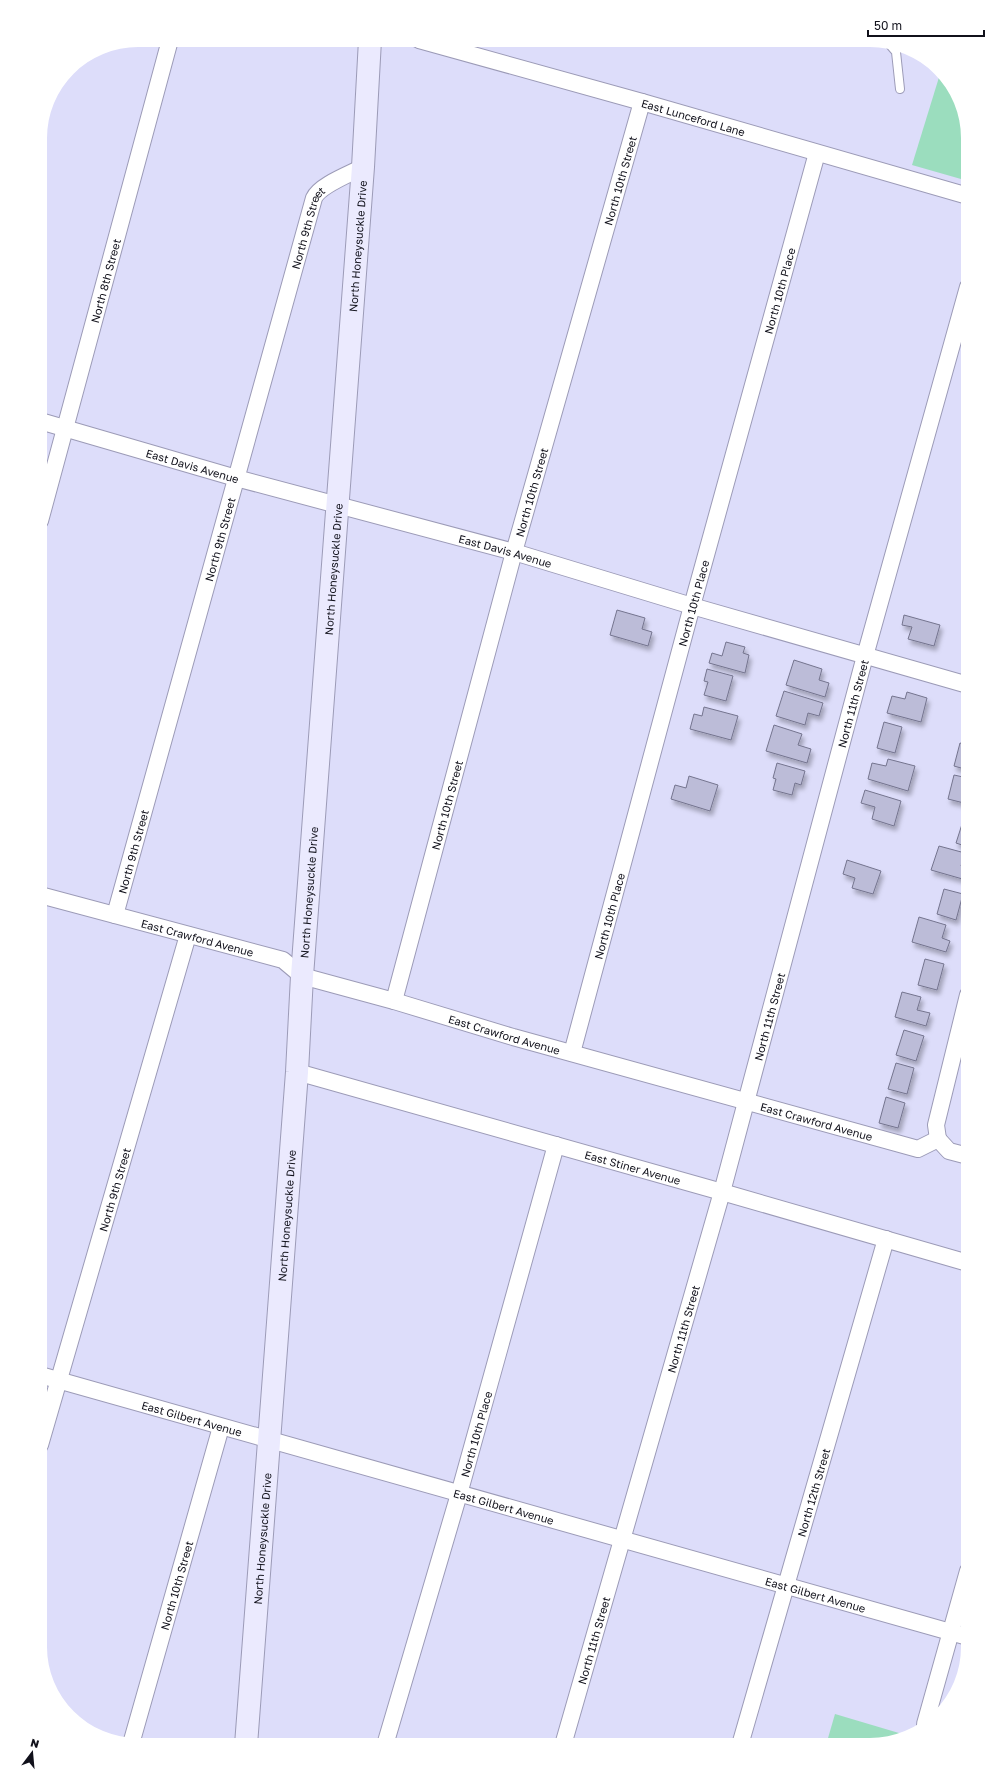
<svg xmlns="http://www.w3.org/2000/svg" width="1008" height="1785" font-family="'Golos Text',sans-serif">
	<defs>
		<filter id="shadow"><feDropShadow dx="2.5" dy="4.5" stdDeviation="2" flood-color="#0004"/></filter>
	</defs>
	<rect width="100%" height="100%" fill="#ddddfa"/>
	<g fill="#9bddbe">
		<path d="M940 74 958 95 968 138V181L912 165Z"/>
		<path d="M835 1714 909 1736 870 1745H826Z"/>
	</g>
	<g fill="#bcbcd8" stroke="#74748e" filter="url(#shadow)">
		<path d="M617 610 645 618 642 629 652 632 648 646 610 635Z"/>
		<path d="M904 615 940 625 934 646 908 639 912 627 902 625Z"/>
		<path d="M726 642 745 647 743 653 749 655 745 673 709 663 712 653 722 656Z"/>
		<path d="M794 660 822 669 819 680 829 683 825 697 786 685Z"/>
		<path d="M707 669 733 676 726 701 704 695 708 682 704 681Z"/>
		<path d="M784 691 823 703 819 716 808 713 805 725 776 716Z"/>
		<path d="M907 692 927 698 921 722 887 713 892 696 905 699Z"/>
		<path d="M704 707 738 716 731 740 690 729 694 714 702 716Z"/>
		<path d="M884 722 902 727 895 753 877 748Z"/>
		<path d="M774 725 802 734 798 745 811 749 807 763 766 751Z"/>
		<path d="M960 743 968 745V770L954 766Z"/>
		<path d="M888 759 915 766 908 791 868 779 872 763 886 766Z"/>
		<path d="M777 763 805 771 801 785 795 783 792 795 773 790 776 779 773 778Z"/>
		<path d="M954 775 968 778V804L948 799Z"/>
		<path d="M689 776 718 785 710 811 671 799 675 785 686 788Z"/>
		<path d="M865 790 901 801 894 826 872 819 875 807 861 803Z"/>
		<path d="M964 818 968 819V847L956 843Z"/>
		<path d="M939 846 965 853 961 866 968 868 966 880 931 870Z"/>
		<path d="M847 860 881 871 873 894 852 888 855 878 843 874Z"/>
		<path d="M944 889 963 894 956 920 937 914Z"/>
		<path d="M919 917 946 925 942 938 950 941 946 952 912 942Z"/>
		<path d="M925 959 944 964 937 990 918 985Z"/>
		<path d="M902 992 921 997 917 1010 930 1013 926 1026 895 1017Z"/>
		<path d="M904 1030 924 1036 916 1061 896 1055Z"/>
		<path d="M896 1063 914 1068 907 1094 888 1089Z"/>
		<path d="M886 1097 905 1103 898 1128 879 1123Z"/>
	</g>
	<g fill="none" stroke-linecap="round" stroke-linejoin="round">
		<g stroke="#9c9bb7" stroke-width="10">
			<path id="lane" d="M890 45 896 52 900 89"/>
		</g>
		<g stroke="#9c9bb7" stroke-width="18">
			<g id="street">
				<path id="s1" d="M419 40 642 102 968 196"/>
				<path id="s2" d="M40 421 236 478 514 552 692 606 968 685"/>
				<path id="s3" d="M40 521 170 40"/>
				<path id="s4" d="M40 895 283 960 302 976 394 1001 513 1037 918 1149 938 1139 949 1151 968 1156"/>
				<path id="s5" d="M115 915 314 198C320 185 350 174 363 167"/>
				<path id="s6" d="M394 1001 514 552 642 102"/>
				<path id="s7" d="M572 1053 692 606 817 153"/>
				<path id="s8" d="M297 1072 722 1192 968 1263"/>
				<path d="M938 1139 936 1125 968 995"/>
				<path id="s9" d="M40 1375 968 1637"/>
				<path id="s10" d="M40 1445 188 935"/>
				<path d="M925 1724 968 1571"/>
				<path id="s11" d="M131 1744 221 1427"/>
				<path id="s12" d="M385 1745 459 1494 556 1145"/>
				<path id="s13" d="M563 1745 722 1192 865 656 968 287"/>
				<path id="s14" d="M740 1745 886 1239"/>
			</g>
		</g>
		<g stroke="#9c9bb7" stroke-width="24">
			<g id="secondary">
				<path id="s15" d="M246 1745 297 1072 302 976 363 167 370 40"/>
			</g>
		</g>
		<use href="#lane" stroke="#fff" stroke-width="8"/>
		<use href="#street" stroke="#fff" stroke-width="16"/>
		<use href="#secondary" stroke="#ebeafe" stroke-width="22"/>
	</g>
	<g text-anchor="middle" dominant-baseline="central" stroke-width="4" stroke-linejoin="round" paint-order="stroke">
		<g font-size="11" fill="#11111b" stroke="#fff">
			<text stroke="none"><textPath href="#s1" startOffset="285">East Lunceford Lane</textPath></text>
			<text stroke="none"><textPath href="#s6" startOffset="851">North 10th Street</textPath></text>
			<text stroke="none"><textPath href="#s5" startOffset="714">North 9th Street</textPath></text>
			<text stroke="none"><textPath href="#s15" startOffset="1503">North Honeysuckle Drive</textPath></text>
			<text stroke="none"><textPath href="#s3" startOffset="249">North 8th Street</textPath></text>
			<text stroke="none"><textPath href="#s7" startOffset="790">North 10th Place</textPath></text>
			<text stroke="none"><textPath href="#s2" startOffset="159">East Davis Avenue</textPath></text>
			<text stroke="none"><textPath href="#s6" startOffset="527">North 10th Street</textPath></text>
			<text stroke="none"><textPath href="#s5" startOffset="390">North 9th Street</textPath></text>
			<text stroke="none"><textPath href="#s2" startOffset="483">East Davis Avenue</textPath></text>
			<text stroke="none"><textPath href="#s15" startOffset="1179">North Honeysuckle Drive</textPath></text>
			<text stroke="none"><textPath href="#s7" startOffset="466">North 10th Place</textPath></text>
			<text stroke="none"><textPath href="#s13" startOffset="1081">North 11th Street</textPath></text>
			<text stroke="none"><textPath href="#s6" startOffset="203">North 10th Street</textPath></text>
			<text stroke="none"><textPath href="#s5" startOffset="66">North 9th Street</textPath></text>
			<text stroke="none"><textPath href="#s15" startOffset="855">North Honeysuckle Drive</textPath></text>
			<text stroke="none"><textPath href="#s7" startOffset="142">North 10th Place</textPath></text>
			<text stroke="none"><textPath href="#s4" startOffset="163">East Crawford Avenue</textPath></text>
			<text stroke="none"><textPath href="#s13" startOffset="757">North 11th Street</textPath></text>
			<text stroke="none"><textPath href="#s4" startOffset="487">East Crawford Avenue</textPath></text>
			<text stroke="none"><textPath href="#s4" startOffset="811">East Crawford Avenue</textPath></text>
			<text stroke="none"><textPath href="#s8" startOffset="349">East Stiner Avenue</textPath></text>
			<text stroke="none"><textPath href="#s10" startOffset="266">North 9th Street</textPath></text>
			<text stroke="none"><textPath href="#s15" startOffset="531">North Honeysuckle Drive</textPath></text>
			<text stroke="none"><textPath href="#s13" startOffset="433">North 11th Street</textPath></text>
			<text stroke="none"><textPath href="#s9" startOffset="158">East Gilbert Avenue</textPath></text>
			<text stroke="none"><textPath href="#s12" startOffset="324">North 10th Place</textPath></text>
			<text stroke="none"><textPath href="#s14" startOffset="263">North 12th Street</textPath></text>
			<text stroke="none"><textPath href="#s9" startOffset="482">East Gilbert Avenue</textPath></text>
			<text stroke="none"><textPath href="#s15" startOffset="207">North Honeysuckle Drive</textPath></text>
			<text stroke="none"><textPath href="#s11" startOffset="165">North 10th Street</textPath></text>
			<text stroke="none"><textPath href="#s9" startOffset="806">East Gilbert Avenue</textPath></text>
			<text stroke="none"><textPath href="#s13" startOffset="109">North 11th Street</textPath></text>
		</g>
	</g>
	<path d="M0 0H1008V1785H0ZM138 47H870A91 91 0 0 1 961 138V1647A91 91 0 0 1 870 1738H138A91 91 0 0 1 47 1647V138A91 91 0 0 1 138 47Z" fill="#fff" fill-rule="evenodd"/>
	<g transform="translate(32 1753) rotate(16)" stroke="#ffffff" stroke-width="3" paint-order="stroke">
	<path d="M0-3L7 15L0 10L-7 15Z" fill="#11111b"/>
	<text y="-6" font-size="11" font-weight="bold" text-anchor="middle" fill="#11111b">N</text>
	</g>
	<path d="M868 30v6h116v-6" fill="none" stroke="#11111b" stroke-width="2"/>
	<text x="874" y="30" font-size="12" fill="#11111b" stroke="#ffffff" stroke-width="3" paint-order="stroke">50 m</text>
</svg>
